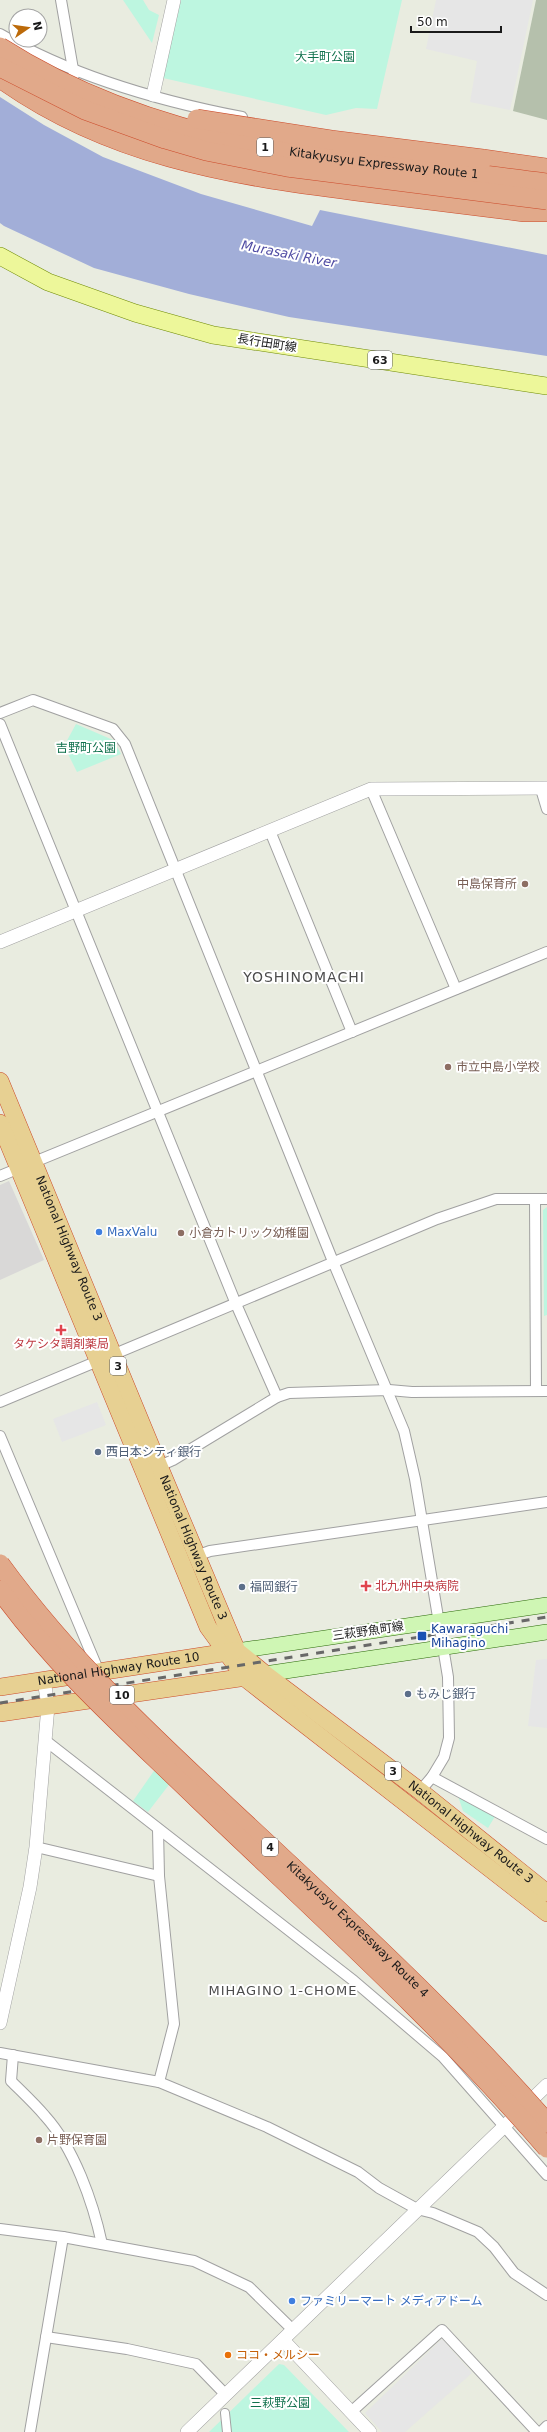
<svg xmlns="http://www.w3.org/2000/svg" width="547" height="2432" font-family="'DejaVu Sans','Noto Sans JP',sans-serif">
	<rect width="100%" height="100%" fill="#e9ece0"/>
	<path fill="#d9d8d7" d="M9 1181 44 1260 0 1280V1185Z"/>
	<path fill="#b5c0ac" d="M536 0H547V120L513 111Z"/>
	<g fill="#bdf6e0">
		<path d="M123 0H143L149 10 159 15 152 43Z"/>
		<path d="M181 0H402L377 109 356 108 326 115 163 78Z"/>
		<path d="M76 724 113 740 121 754 77 772 64 746Z"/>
		<path d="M547 1207V1315L544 1316 543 1210Z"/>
		<path d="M172 1745 188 1760 148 1812 133 1801Z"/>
		<path d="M456 1790 497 1813 488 1828 463 1811Z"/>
		<path d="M279 2364 284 2365 349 2432H209Z"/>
	</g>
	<g fill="#e6e6e6">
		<path d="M436 0H533L510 110 470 102 477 61 426 49Z"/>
		<path d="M97 1402 106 1425 62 1442 53 1419Z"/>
		<path d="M547 1659V1728L528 1726 536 1660Z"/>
		<path d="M442 2339 472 2373 405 2432H382L365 2413Z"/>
	</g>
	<path fill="#a2aed8" d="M0 97 44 125 103 157 201 194 312 226 320 210 547 255V356L289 317 189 294 94 268 4 226 0 223Z"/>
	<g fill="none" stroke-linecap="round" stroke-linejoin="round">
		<g stroke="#a1a1a1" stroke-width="10">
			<path id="pedestrian" d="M225 2413 227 2432"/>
		</g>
		<g stroke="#a1a1a1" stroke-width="12">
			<g id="minor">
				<path d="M61 0 74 75"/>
				<path d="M0 34C74 77 159 101 242 117"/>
				<path d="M0 713 33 700 113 729 125 744 334 1264 404 1431 415 1479 448 1677 449 1738 444 1757 432 1777"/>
				<path d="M0 724 236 1304 277 1397"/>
				<path d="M371 789 456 989"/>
				<path d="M541 789 547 809"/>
				<path d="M270 831 352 1032"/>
				<path d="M0 1176 547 952"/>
				<path d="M535 1199 536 1391"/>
				<path d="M0 1402 437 1219 496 1199H547"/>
				<path d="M0 1436 99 1672"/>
				<path d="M155 1468 173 1460 277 1397 289 1393 389 1390 412 1392 547 1391"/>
				<path d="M196 1556 210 1551 547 1502"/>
				<path d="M46 1741 354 1981 443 2057 547 2175"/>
				<path d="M420 1791 432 1777 547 1839"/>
				<path d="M158 1829 159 1876 174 2024 159 2082"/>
				<path d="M36 1847 159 1876"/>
				<path d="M0 2053 159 2082 267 2127 358 2172 379 2188 417 2209 433 2213 478 2232 494 2247 514 2273 547 2295"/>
				<path d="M13 2055 11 2081C22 2092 35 2104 45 2116 74 2148 93 2202 102 2244"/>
				<path d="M0 2229 63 2237 194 2261 249 2287 293 2330"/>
				<path d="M46 2337 127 2349 196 2364 226 2395"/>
				<path d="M351 2412 442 2330 537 2432"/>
				<path d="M30 2432 63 2237"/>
				<path d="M541 2432 547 2426"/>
			</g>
		</g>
		<g stroke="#a1a1a1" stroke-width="14">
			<g id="tertiary">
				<path d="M153 95 174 0"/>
				<path d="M0 942 371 789 547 788"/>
				<path d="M0 2023 30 1887 36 1847 48 1706 44 1680"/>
				<path d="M283 2340 370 2432"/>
				<path d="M187 2432 547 2085"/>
			</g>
		</g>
		<g stroke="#2b6a09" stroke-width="16">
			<g id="secondary">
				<path d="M237 1651 547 1605"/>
				<path d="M265 1674 547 1632"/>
			</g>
		</g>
		<g stroke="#6f8a06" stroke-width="18">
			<path id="primary" d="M0 256 48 282 135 313 213 335 547 386"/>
		</g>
		<g stroke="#cc4b2b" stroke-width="18">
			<g id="trunk">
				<path id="s1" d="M0 1081 159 1466 237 1651 265 1674 420 1791 547 1893"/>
				<path d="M0 1123 208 1627 245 1678 547 1913"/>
				<path id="s2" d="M0 1687 235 1651"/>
				<path d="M0 1713 253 1676"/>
			</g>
		</g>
		<g stroke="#cc4b2b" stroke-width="20">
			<g id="motorway">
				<path d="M0 78C107 155 228 175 356 191 412 198 468 205 524 212H547"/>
				<path d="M483 159 547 168"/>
			</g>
		</g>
		<use href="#pedestrian" stroke="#fff" stroke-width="8"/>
		<use href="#minor" stroke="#fff" stroke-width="10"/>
		<use href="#tertiary" stroke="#fff" stroke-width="13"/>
		<use href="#secondary" stroke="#cff6b4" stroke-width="15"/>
		<use href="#primary" stroke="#edf79a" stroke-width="17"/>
		<use href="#trunk" stroke="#e7d092" stroke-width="17"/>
		<use href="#motorway" stroke="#e1a98a" stroke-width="19"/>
		<path stroke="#686868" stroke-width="3" stroke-dasharray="8 8" stroke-linecap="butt" d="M0 1703 547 1617"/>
		<g stroke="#cc4b2b" stroke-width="20" stroke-linecap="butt">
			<g id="motorway-bridge">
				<path id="s3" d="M0 47C75 95 163 126 250 144 348 164 448 169 547 183"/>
				<path d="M0 67 85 110 165 139 206 151 287 167 547 200"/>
				<path d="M197 119 331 140 483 159"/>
				<path id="s4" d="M0 1564C82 1677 188 1769 289 1864 378 1947 467 2031 547 2123"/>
				<path d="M0 1590C56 1668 131 1734 200 1801 318 1914 440 2024 547 2148"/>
			</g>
		</g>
		<use href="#motorway-bridge" stroke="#e1a98a" stroke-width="19"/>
	</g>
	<g fill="#8d6e63" stroke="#fff" stroke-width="1.5">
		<circle cx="525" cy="884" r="4"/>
		<circle cx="448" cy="1067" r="4"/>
		<circle cx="181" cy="1233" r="4"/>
		<circle cx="39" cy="2140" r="4"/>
	</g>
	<g fill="#3f7fe0" stroke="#fff" stroke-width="1.5">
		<circle cx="99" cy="1232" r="4"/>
		<circle cx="292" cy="2301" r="4"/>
	</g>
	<g fill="#e0444e" stroke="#fff" stroke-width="1.5">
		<path d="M59 1324h4v4h4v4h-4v4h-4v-4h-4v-4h4z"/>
		<path d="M364 1580h4v4h4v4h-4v4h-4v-4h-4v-4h4z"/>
	</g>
	<g fill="#5c6f8a" stroke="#fff" stroke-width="1.5">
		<circle cx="98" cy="1452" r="4"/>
		<circle cx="242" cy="1587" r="4"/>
		<circle cx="408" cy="1694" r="4"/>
	</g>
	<rect fill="#1a4fb4" stroke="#fff" stroke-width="1.5" x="417" y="1631" width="10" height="10" rx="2"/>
	<circle fill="#e8710a" stroke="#fff" stroke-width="1.5" cx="228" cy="2355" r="4"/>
	<g text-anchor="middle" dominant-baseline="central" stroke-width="4" stroke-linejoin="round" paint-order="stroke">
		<g fill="#fff" stroke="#5f5f5f" stroke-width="1">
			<rect x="257" y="138" width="16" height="18" rx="3"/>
			<rect x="368" y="351" width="24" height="18" rx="3"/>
			<rect x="110" y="1357" width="16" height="18" rx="3"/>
			<rect x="110" y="1686" width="24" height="18" rx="3"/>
			<rect x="385" y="1762" width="16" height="18" rx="3"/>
			<rect x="262" y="1838" width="16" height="18" rx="3"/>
		</g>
		<g font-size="11" font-weight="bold" fill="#1a1a1a">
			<text x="265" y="147">1</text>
			<text x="380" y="360">63</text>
			<text x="118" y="1366">3</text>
			<text x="122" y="1695">10</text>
			<text x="393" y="1771">3</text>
			<text x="270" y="1847">4</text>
		</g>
		<g font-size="12" fill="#10714d" stroke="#fff">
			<text x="325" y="57">大手町公園</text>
			<text x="86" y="748">吉野町公園</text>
			<text x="280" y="2403">三萩野公園</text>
		</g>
		<g font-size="12" fill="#1a1a1a" stroke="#fff">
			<text stroke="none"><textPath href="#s3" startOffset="405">Kitakyusyu Expressway Route 1</textPath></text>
			<text transform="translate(267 343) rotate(9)">長行田町線</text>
			<text stroke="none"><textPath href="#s1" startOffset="181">National Highway Route 3</textPath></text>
			<text stroke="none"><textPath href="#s1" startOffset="505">National Highway Route 3</textPath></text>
			<text transform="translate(368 1631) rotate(-8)">三萩野魚町線</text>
			<text stroke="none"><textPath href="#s2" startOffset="120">National Highway Route 10</textPath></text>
			<text stroke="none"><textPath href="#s1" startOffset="913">National Highway Route 3</textPath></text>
			<text stroke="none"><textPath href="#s4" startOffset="512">Kitakyusyu Expressway Route 4</textPath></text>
		</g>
		<g font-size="12" fill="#785e54" stroke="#fff" text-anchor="start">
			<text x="517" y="884" text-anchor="end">中島保育所</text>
			<text x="456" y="1067">市立中島小学校</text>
			<text x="189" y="1233">小倉カトリック幼稚園</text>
			<text x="47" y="2140">片野保育園</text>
		</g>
		<g font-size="12" fill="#366cbe" stroke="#fff" text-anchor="start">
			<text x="107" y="1232">MaxValu</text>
			<text x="300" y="2301">ファミリーマート メディアドーム</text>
		</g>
		<g font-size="12" fill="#be3a42" stroke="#fff">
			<text x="61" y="1344">タケシタ調剤薬局</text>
			<text x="375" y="1586" text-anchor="start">北九州中央病院</text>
		</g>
		<g font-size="12" fill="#4e5e75" stroke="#fff" text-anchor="start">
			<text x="106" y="1452">西日本シティ銀行</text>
			<text x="250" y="1587">福岡銀行</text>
			<text x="416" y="1694">もみじ銀行</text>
		</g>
		<g font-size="12" fill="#164399" stroke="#fff" text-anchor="start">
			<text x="431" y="1629">Kawaraguchi<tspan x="431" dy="14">Mihagino</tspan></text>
		</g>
		<g font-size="12" fill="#c56008" stroke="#fff" text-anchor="start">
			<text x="236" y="2355">ココ・メルシー</text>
		</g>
		<g font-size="13" font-style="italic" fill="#504ca4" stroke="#fff">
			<text transform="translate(289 254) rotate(11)">Murasaki River</text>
		</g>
		<g font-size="13" letter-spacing="1" fill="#4d4d4d" stroke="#fff">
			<text x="283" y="1990">MIHAGINO 1-CHOME</text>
		</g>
		<g font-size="14" letter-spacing="1" fill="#4d4d4d" stroke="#fff">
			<text x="304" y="977">YOSHINOMACHI</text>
		</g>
	</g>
	<g transform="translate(28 28) rotate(77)"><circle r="19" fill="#ffffff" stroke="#a3a3a3"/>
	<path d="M0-3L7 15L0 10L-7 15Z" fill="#bc6a09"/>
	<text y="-6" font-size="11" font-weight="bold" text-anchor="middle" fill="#1a1a1a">N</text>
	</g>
	<path d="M411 26v6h90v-6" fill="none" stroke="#1a1a1a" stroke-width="2"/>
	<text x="417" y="26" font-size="12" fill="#1a1a1a" stroke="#ffffff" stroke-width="3" paint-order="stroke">50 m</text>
</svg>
